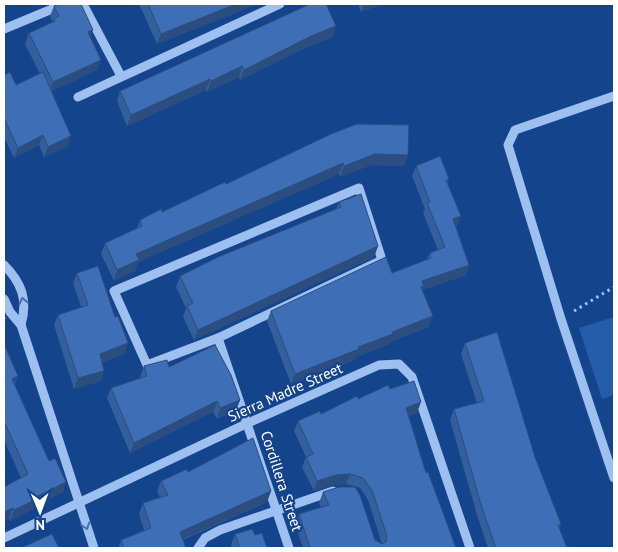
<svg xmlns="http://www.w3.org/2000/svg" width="618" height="552" font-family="'PT Sans',sans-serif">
	<rect width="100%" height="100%" fill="#14448c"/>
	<path fill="#265dab" d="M614 317V395L602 399 579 328Z"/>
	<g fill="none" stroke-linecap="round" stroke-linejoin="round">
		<path stroke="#9ec0f0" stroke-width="3" stroke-dasharray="2.5 4" stroke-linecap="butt" d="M574 311 614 287"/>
		<g stroke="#9ec0f0" stroke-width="9">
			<path d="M83 4 121 76"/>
			<path d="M4 29 64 4"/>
			<path d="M614 96 515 130 508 145 561 319 614 478"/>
			<path d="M78 97 280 4"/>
			<path d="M359 188 382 260 218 338 147 365 114 291Z"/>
			<path d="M4 265C22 283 28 300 21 325"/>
			<path d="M4 299 10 312 21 325 94 548"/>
			<path d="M218 338 289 548"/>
			<path d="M4 538 248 423 379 365 399 364 412 377 470 548"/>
			<path d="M198 548 205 538 220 530 333 491"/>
		</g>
	</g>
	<g fill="#345f9d">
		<path d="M139 4H258L157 44Z"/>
		<path d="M358 4H382L361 12Z"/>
		<path d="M54 6 90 37 97 70 51 91 71 136 67 147 44 157 39 145 14 158 4 137V75L16 85 40 74 25 44 29 33 53 22 50 16Z"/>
		<path d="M333 37 307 47 240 80 239 77 207 92 206 90 127 126 117 101 120 91Z"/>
		<path d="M331 134 404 166 371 165 340 177 339 174 138 262 135 271 114 281 101 254 105 243 137 228 140 220 162 212 226 184Z"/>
		<path d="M416 166 449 179 447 183 461 216 456 226 469 265 466 275 422 290 429 327 390 342 389 344 356 357 355 360 291 384 267 321 271 311 392 273 427 259 430 253 438 250 423 213 425 209 412 176Z"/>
		<path d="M339 202 378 246 374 257 194 340 183 317 186 308 176 287 180 276 336 209Z"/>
		<path d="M77 273 115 317 128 343 124 354 102 362 104 371 101 381 74 389 54 325 58 315 81 307 73 283Z"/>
		<path d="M465 343 535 457 561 524 559 528 567 548H488L477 515 450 420 454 409 477 403 461 354Z"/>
		<path d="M4 344 18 376 15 385 63 492 36 505 35 508 10 521 9 518 4 521V487L21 478 4 440Z"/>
		<path d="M144 366 240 400 236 410 217 419 213 412 130 453 107 398 111 388 141 378 140 377Z"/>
		<path d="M390 389 417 413 409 416 426 473 456 548H303L295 524 299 514 321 507 319 503 323 492 375 540 382 544 368 500 360 488 346 484 332 485 314 491 302 467 306 457 294 431 298 421 321 414 358 399Z"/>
		<path d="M188 472 271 491 267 502 183 540 186 548H118L121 540 144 530 139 514 143 503 160 497 157 491 161 481Z"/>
		<path d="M235 534 255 535 267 548H232L231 545Z"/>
	</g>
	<g fill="#2b4d7f">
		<path d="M236 4H258L157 44 161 34Z"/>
		<path d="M364 4H382L361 12Z"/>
		<path d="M336 26 333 37 307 47 240 80 244 70 311 36Z"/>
		<path d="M93 30 89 41 88 32Z"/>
		<path d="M101 60 97 70 49 93 53 82Z"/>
		<path d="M242 66 239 77 207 92 211 81Z"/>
		<path d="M210 79 206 90 127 126 131 115Z"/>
		<path d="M43 135 39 145 14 158 18 148Z"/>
		<path d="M71 136 67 147 44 157 48 147Z"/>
		<path d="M375 154 408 155 404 166 371 165 340 177 344 166Z"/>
		<path d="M343 163 339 174 138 262 135 271 114 281 117 270 136 254Z"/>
		<path d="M461 216 457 226 450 229 453 219Z"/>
		<path d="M378 246 374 257 194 340 198 330Z"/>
		<path d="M469 265 466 275 422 290 420 296 422 281Z"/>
		<path d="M433 316 429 327 390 342 389 344 356 357 355 360 291 384 295 374 358 347 392 332Z"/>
		<path d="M128 343 124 354 96 365 100 354Z"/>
		<path d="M104 371 101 381 74 389 78 378Z"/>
		<path d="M18 376 14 386 12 379Z"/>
		<path d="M240 400 236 410 217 419 220 408Z"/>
		<path d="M217 401 213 412 130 453 134 443Z"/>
		<path d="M421 402 417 413 403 418 406 408Z"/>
		<path d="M350 474 346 484 332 485 314 491 317 481 336 475Z"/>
		<path d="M66 482 63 492 36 505 35 508 10 521 14 510 38 496Z"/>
		<path d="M271 491 267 502 176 542 180 532Z"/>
		<path d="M13 508 9 518 4 521V512Z"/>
	</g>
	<g fill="#3d6eb6" stroke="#2b4d7f">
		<path d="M60 4H81L93 30 88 32 101 60 53 82 29 33 55 21 54 19 59 16 54 6Z"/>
		<path d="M148 4H236L161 34Z"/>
		<path d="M310 4H326L336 26 311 36 244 70 242 66 211 81 210 79 131 115 120 91Z"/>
		<path d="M10 72 16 85 43 72 71 136 48 147 43 135 18 148 4 118V75Z"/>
		<path d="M357 124 409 125 408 155 375 154 344 166 343 163 136 254 139 260 117 270 105 243 142 226 140 220 161 209 162 212 225 182 226 184 331 134Z"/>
		<path d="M440 156 449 179 446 180 461 216 453 219 469 265 422 281 424 286 421 287 433 316 392 332 393 334 358 347 359 349 295 374 271 311 386 257 392 273 431 258 430 253 445 247 427 203 430 202 416 166Z"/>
		<path d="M361 194 378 246 198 330 187 306 193 303 180 276 218 257 341 207 339 202Z"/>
		<path d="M98 266 115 317 118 316 128 343 100 354 104 371 78 378 58 315 88 305 77 273Z"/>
		<path d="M4 316 7 318 4 321Z"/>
		<path d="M497 332 535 457 561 524 558 525 567 548H496L481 505 454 409 484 401 465 343Z"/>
		<path d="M4 344 18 376 12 379 49 461 55 458 66 482 38 496 39 498 14 510 13 508 4 512V487L28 474 4 421V408H5L4 404Z"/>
		<path d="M215 345 231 375 240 400 220 408 217 401 134 443 111 388 147 376 144 366 167 360 169 367Z"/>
		<path d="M414 381 421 402 406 408 426 473 428 472 456 548H310L299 514 329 505 323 492 339 487H355L360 495 375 540 382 544 386 542 387 536 372 490 363 478 350 474 336 475 317 481 306 457 313 454 298 421 320 411 321 414 357 396 358 399 388 385 390 389Z"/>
		<path d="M253 438 271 491 180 532 186 548H124L121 540 151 528 143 503 168 495 161 481 187 469 188 472Z"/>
		<path d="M252 529 255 535 262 533 267 548H240L235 534Z"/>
		<path d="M52 534 59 548H21Z"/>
	</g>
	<defs><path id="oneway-chevron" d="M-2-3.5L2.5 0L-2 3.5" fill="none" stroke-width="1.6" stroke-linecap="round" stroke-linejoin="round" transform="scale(1.25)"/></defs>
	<g stroke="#446faf">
		<use href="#oneway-chevron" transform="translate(23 301) rotate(-103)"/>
		<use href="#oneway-chevron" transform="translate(86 526) rotate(72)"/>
	</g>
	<g text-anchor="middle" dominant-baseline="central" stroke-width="4.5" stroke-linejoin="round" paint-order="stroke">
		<g font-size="15" fill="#fff" stroke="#14448c">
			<text transform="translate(285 392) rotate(-24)">Sierra Madre Street</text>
			<text transform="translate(282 481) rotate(72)">Cordillera Street</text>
		</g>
	</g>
	<rect width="618" height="552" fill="none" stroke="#ffffff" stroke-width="10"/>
	<g transform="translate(40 512) rotate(179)" stroke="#14448c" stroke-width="4" paint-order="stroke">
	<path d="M0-4L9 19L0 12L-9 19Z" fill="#ffffff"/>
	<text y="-8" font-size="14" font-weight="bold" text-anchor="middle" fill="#ffffff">N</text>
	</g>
</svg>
